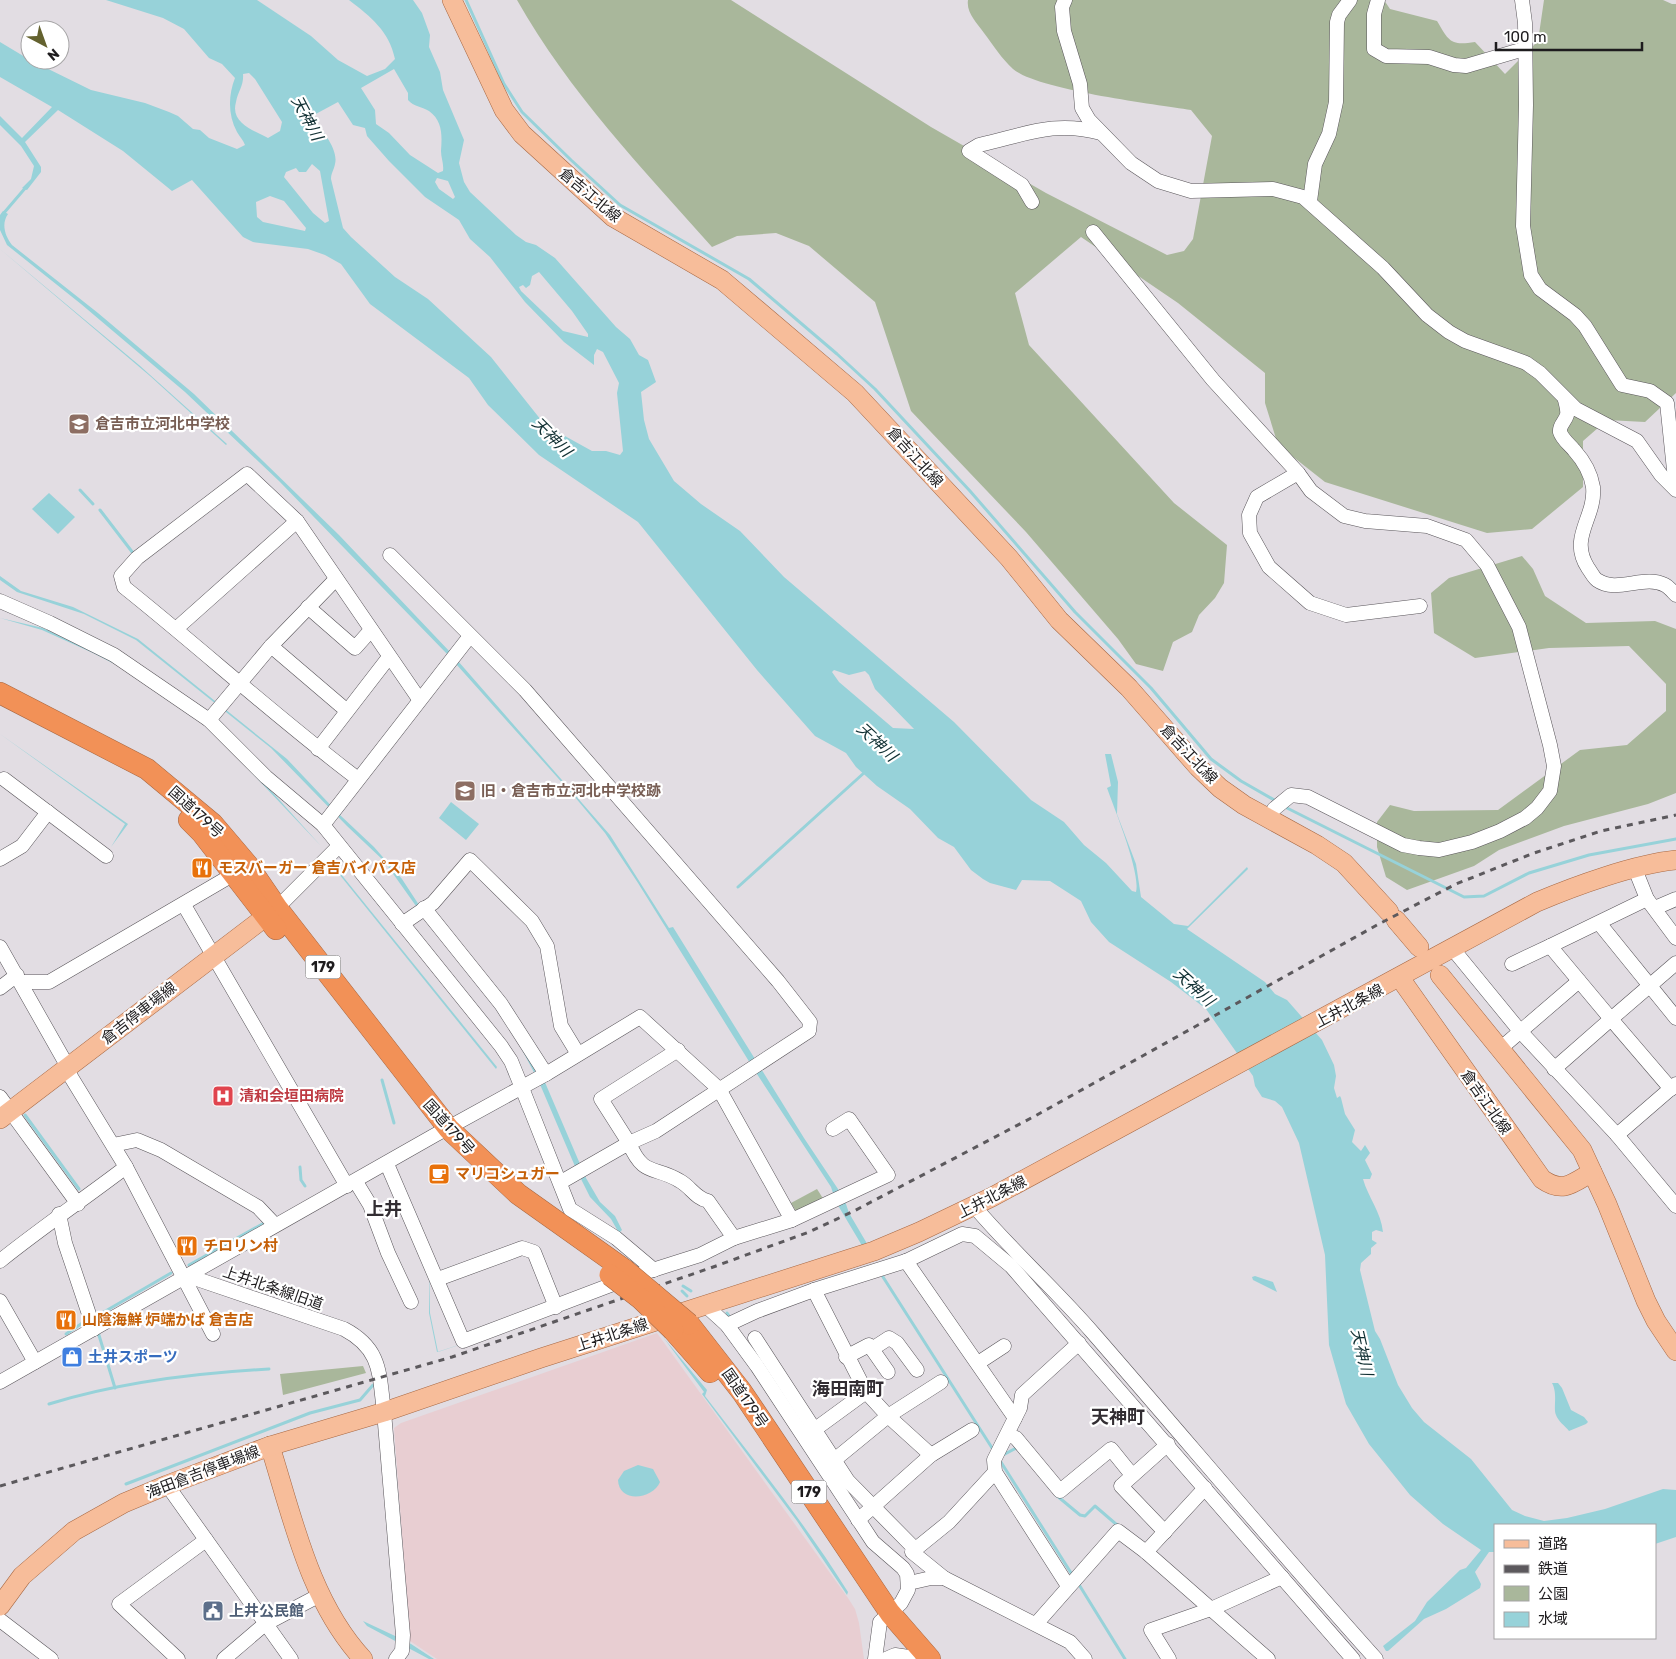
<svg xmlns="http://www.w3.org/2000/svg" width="1676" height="1659" font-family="Rubik,'Noto Sans JP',sans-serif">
	<rect width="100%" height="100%" fill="#e2dde3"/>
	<path fill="#e8ced2" d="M657 1333 848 1598 855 1609 859 1623 864 1659H437L410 1641 394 1428 401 1423Z"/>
	<g fill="#a9b79b">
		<path d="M517 0H731L931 127 1046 193 1167 255 1184 251 1193 239 1212 136 1191 110C1154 104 1038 90 1013 69 1002 59 993 45 984 33 977 23 966 13 968 0H1384L1390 9 1437 21C1449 41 1450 46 1475 42L1505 74 1538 41 1544 0H1663L1672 4H1676V393L1645 422 1607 420 1583 441V487L1532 529 1487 533 1325 482 1278 445 1265 403V373L1178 303 1081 237 1015 293 1029 345 1174 503 1227 545 1224 583 1215 598 1199 615 1192 632 1173 642 1163 671 1136 664 1118 639 1026 532 911 411 875 302 809 246 776 233 737 236 712 247C642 168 569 92 517 0Z"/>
		<path d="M1522 556 1533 569 1545 596 1586 623 1655 621 1676 629V793L1648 804 1564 826 1499 850 1474 866 1407 890 1386 877 1377 847V822L1390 805 1414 811 1498 810 1580 750 1627 745 1666 711V684L1629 646 1549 648 1475 658 1434 633 1431 593 1449 578Z"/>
		<path d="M817 1189 824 1200 796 1211 791 1203Z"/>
		<path d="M363 1366 366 1373 283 1395 280 1374Z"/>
	</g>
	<g fill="#97d2d9" fill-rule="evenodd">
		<path d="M106 0H257L311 36 338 60 367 76 385 69 395 59C389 31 371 17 349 0H413L422 13 430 35 429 47 440 72 443 90 464 140 459 163 464 182 470 192 516 235 526 242 536 245 555 258 616 327 630 339 639 355 648 360 656 382 641 392 644 420 649 439 674 481 701 504 740 531 784 577 954 722 1031 800 1064 822 1084 845 1106 863 1132 891 1136 892C1141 873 1114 808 1107 788L1111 786 1105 754H1111L1118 782 1117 814 1136 864 1141 897 1174 924 1188 926 1247 867 1248 869 1187 929 1265 982 1275 994 1287 1000 1322 1040 1334 1065 1336 1076 1334 1088 1337 1098 1340 1096 1341 1098 1345 1114 1355 1130 1352 1142 1361 1151 1365 1145 1370 1153 1365 1160 1372 1174 1370 1179H1363C1368 1197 1381 1212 1383 1232L1376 1230 1372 1232V1240L1377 1243 1371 1248V1254L1361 1263 1360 1270 1375 1331 1380 1339 1398 1385 1412 1408 1424 1422 1471 1459 1512 1510 1525 1516 1544 1521 1567 1518 1605 1509 1663 1489 1676 1490V1537L1655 1544V1525H1495V1552H1489L1475 1572 1481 1584 1480 1588 1446 1609 1424 1619 1388 1651H1386L1383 1646 1415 1621 1427 1602 1460 1570 1466 1568 1481 1550 1443 1524 1410 1495 1369 1444 1346 1404 1329 1345 1325 1255 1299 1143 1282 1107 1275 1101 1262 1097 1255 1086 1253 1076 1206 1009 1171 982 1109 942 1091 922 1081 901 1050 881 1022 880 1016 890 990 883 983 879 971 870 954 847 938 838 910 809 877 786 856 767 846 753 815 736 757 670 638 522 539 455 488 405 469 378 370 304 341 264 325 255 308 249 253 242 243 237 192 180 172 191 123 151 58 110 25 142 41 167V172L27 190 22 188 31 179 34 166 21 146 0 125V116L22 138 52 107 0 77V42L30 60 91 90 145 103 169 112 178 116 193 129 200 130 209 138 237 149 245 145C243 140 240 137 237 132 228 115 228 96 235 78L222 64 209 58 184 29 163 18ZM394 69 408 93V100C414 107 421 106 429 111 443 121 442 136 441 151 441 158 444 164 443 171L438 173 410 155 389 133 376 124 375 110 361 88ZM249 73 255 79 282 122 280 131 268 138C253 130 230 123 236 102 238 91 244 86 243 74ZM338 102 353 125 365 128 367 136 389 161 425 197 459 220 470 239 490 257 525 302 564 342 594 365V355L597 349 603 352 619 383 617 393 623 451 620 455 606 451H592L545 425 491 357 428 299 395 277 351 237 343 228 331 179C331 173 334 170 335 164 339 148 320 129 312 116ZM312 164 320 171 329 221 325 223 313 213 284 177 286 172 296 168 299 172H306ZM437 178 448 181 455 197 453 199 439 189 435 182ZM270 196 284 201 306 228 305 231 263 222 257 217 256 202ZM539 272 572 311 588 334V337L563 331 521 291 519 287 523 285 526 288 530 285 532 276ZM834 670 849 675 865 671 869 675 875 689 914 729 893 728 839 682 832 672Z"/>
		<path d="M3 211 8 214C1 224 5 236 12 245L98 313 194 394 339 535 451 653 610 835 669 928 673 927 804 1138 844 1198 849 1213 869 1247 864 1249 836 1202 831 1187 755 1071 638 883 605 833 574 796 448 655 279 481 185 392 81 304 7 245 0 230V215Z"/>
		<path d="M0 249 139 365 227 444 226 445 150 376Z"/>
		<path d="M49 493 75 517 58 534 32 509Z"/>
		<path d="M0 576 21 591 73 607 138 639 287 759 339 814 385 754 340 815 374 847 402 879 419 905 509 1020 544 1080 586 1178 600 1202 615 1216 622 1230 619 1233 611 1219 590 1197 577 1171 539 1082 509 1025 496 1006 416 906 384 861 347 826 271 748 136 640 84 614 17 592 0 580Z"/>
		<path d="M0 618 43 628 130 669 214 731 255 773 321 846 212 731 163 694 130 672 93 653 42 630Z"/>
		<path d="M0 734 128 824 111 847 125 824Z"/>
		<path d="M451 802 479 824 466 840 439 818Z"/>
		<path d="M332 863 497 1067 496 1069 331 864Z"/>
		<path d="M429 1265 430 1313 438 1352 486 1336 385 1369 437 1352 429 1313Z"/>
		<path d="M1255 1276 1273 1282 1277 1292 1253 1280 1252 1277Z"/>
		<path d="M663 1337 707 1390 705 1396C754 1460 805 1523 848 1592L847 1595 797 1521 702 1394 704 1392Z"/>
		<path d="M1552 1383H1558L1562 1388 1571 1410 1584 1417 1588 1422 1586 1424 1569 1431C1565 1426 1558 1421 1556 1415 1553 1408 1558 1394 1552 1383Z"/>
		<path d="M638 1465 653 1469 660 1482C653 1499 619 1504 618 1480L624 1471Z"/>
		<path d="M363 1621 408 1642 434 1659H429L367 1626Z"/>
	</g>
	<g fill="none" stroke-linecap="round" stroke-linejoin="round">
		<g stroke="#97d2d9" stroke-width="3">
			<path d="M466 0 504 84 522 112 571 160 620 205 749 279 837 354 875 389 970 491 1075 612 1151 688 1211 759 1241 781 1276 801"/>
			<path d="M3 214 27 186"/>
			<path d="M80 490 93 504"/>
			<path d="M100 510 133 553"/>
			<path d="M1283 806 1464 897 1484 896 1529 873 1589 855 1676 839"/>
			<path d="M738 887 865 772"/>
			<path d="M382 1080 394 1123"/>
			<path d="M25 1115 79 1189"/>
			<path d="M300 1167 301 1180 305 1186"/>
			<path d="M189 1265 266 1222"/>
			<path d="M883 1277 994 1451"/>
			<path d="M683 1286 691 1291"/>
			<path d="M682 1291 687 1296"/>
			<path d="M727 1313 729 1316"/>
			<path d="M97 1316 171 1273"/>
			<path d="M98 1332 115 1388"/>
			<path d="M66 1334 87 1320"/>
			<path d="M49 1404C120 1382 194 1373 269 1369"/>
			<path d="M1003 1455 1018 1447"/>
			<path d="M999 1459 1073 1576"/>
			<path d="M126 1484 310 1413 360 1400 373 1385"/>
			<path d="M1056 1495 1080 1515 1085 1516 1095 1506 1117 1525"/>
			<path d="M1078 1583 1125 1659"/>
		</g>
		<g stroke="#59555a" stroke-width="15">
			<g id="minor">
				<path d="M1065 0 1062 7 1064 31 1080 84 1082 108 1089 120 1131 163 1158 181 1191 191 1273 189 1303 197 1383 268 1427 315 1449 332 1465 341 1526 363 1540 373 1576 409 1637 441 1661 475 1676 490"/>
				<path d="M1378 0 1374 14V49L1386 56 1429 57 1454 65 1466 66 1524 49"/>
				<path d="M1522 0 1525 23 1526 105 1523 226 1531 275 1540 289 1575 315 1585 326 1622 385 1650 391 1667 403 1676 489"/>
				<path d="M1310 201 1315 164 1329 134 1336 102 1337 22 1339 15 1350 0"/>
				<path d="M1032 202 1022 185 969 151 979 145C1025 135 1053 120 1101 133"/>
				<path d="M1093 232 1213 380 1298 473 1311 491 1344 516 1365 521 1427 526 1466 540 1487 565 1519 627 1550 745 1554 766 1550 791 1537 808 1525 818 1500 831 1472 842 1439 850 1419 848 1403 845 1308 797 1291 795 1274 809 1268 819"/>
				<path d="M1565 400C1566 404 1568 410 1567 415 1565 422 1559 425 1560 432 1562 439 1570 445 1574 450 1583 460 1591 474 1593 487 1596 518 1568 537 1588 568 1591 572 1594 578 1597 580 1617 594 1644 574 1665 585 1669 587 1673 592 1676 595"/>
				<path d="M1298 473 1257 497 1249 515 1250 533 1269 567 1310 603 1346 615 1420 606"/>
				<path d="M390 555 525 690 778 981 810 1022 809 1031 656 1131 629 1143 601 1099 678 1050"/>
				<path d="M0 601 50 623 114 655 209 720 266 777 323 825 501 1046 511 1061 522 1088 570 1209 616 1238 654 1270"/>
				<path d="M308 607 355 648 371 630"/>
				<path d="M177 628 297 521"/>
				<path d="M271 646 346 710"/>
				<path d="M209 720 271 646 336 579"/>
				<path d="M318 749 389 657"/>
				<path d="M4 779 106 856"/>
				<path d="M358 779C277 718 203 650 124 587L121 576 137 558 247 474 297 521 419 699"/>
				<path d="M323 825 470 636"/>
				<path d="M0 859 22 846 48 812"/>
				<path d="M1635 869 1647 899 1676 938"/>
				<path d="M1647 899 1550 946 1611 1019 1676 963"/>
				<path d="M184 905 347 1186"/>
				<path d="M277 908 339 846"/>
				<path d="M424 908 501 1004 546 1074"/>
				<path d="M1655 908 1676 899"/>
				<path d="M1599 923 1676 1018"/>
				<path d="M402 924 433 903 470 860 532 921 547 946 561 1026 578 1054"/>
				<path d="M0 947 64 1060 71 1077 126 1167 213 1334"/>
				<path d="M1452 948 1520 1031 1617 1135 1676 1206"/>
				<path d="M1512 964 1550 946"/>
				<path d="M21 982H49L234 874"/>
				<path d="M0 988 17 975"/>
				<path d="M1501 1048 1579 981"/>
				<path d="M1554 1069 1611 1019 1671 1089"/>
				<path d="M0 1097 78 1204"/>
				<path d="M1617 1135 1676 1084"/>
				<path d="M113 1145 137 1140 161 1150 258 1207 275 1225"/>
				<path d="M356 1182 370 1205 388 1253 411 1302"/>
				<path d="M561 1182 629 1143C644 1178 654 1165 680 1181 691 1187 695 1198 708 1201L734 1238"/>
				<path d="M974 1206C1012 1251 1055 1289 1093 1333 1188 1442 1280 1552 1376 1659"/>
				<path d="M59 1214 65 1243 94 1329"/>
				<path d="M792 1220 888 1175 849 1119 833 1129"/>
				<path d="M0 1261C41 1228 84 1199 126 1167"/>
				<path d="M906 1261 1015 1418"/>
				<path d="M184 1277 197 1279 344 1329C382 1349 379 1374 384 1412L403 1635 402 1651 396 1659"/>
				<path d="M438 1279 522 1248 534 1252 556 1307"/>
				<path d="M814 1290 866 1392 888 1416 931 1455"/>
				<path d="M0 1301 35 1362"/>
				<path d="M705 1305 727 1325 757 1366 873 1542 903 1568 907 1574 908 1590 901 1603 880 1622 875 1659"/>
				<path d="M727 1325 757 1311 814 1290 906 1261 962 1234 975 1236 1011 1266 1353 1659"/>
				<path d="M755 1338 848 1481 915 1549"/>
				<path d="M872 1349 888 1372"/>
				<path d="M846 1357 869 1345 872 1349 889 1338 897 1343 917 1370"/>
				<path d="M978 1363 1004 1346"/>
				<path d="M0 1382 435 1135 546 1074 640 1017 719 1089 792 1220 734 1238 700 1255 637 1275 463 1341 387 1164"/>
				<path d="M814 1430 866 1392"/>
				<path d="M1008 1435 1016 1438 1060 1491 1111 1449 1132 1475"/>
				<path d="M827 1466 888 1416 941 1382"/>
				<path d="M167 1485 291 1659"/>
				<path d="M858 1520 931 1455 972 1430"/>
				<path d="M1165 1532 1121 1486 1168 1444"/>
				<path d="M1146 1552 1205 1488"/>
				<path d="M944 1578 912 1552 949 1522 995 1472"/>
				<path d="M909 1583 931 1578H944L1070 1642 1085 1659"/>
				<path d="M1068 1586 995 1472 994 1460 1020 1408 1022 1395 1079 1343"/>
				<path d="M0 1620 51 1659"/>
				<path d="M1036 1624 1118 1531 1146 1552 1268 1659"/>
				<path d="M178 1659 119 1604 206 1540"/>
				<path d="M224 1659 265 1624 320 1595"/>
				<path d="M886 1659 895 1655 909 1657"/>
				<path d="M1169 1659 1151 1630 1211 1609 1282 1577"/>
			</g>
		</g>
		<g stroke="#a86843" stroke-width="20">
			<g id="major">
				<path d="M452 0 504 110 522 134 613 217 722 280 855 393 1009 558 1059 620 1129 688 1198 767 1220 788 1244 805 1317 845 1344 863 1389 912"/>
				<path d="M1396 920 1419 947"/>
				<path d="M1440 975 1582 1150 1607 1204 1646 1301 1656 1321 1676 1351"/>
				<path d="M1400 978 1542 1179C1563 1194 1573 1183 1592 1172"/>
				<path d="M0 1119 277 908"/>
				<path d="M270 1446C293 1519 310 1602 363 1659"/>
				<path d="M0 1606 22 1576 74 1531 124 1503 167 1485 270 1446 384 1412 541 1358 874 1251 919 1232 992 1197 1537 902C1575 886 1635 864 1676 860"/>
			</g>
		</g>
		<g stroke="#a86843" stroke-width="22">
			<g id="highway">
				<path d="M0 693 147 769 213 824 247 864 277 908 449 1129 518 1194 625 1270"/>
				<path d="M189 820 202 833 276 929"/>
				<path d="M689 1324 742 1392 890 1613 930 1659"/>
				<path d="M673 1330 710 1372"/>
			</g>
		</g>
		<use href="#minor" stroke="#fff" stroke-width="14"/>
		<use href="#major" stroke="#f7bd9a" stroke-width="19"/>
		<use href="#highway" stroke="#f29157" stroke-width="21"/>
		<path stroke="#5c595d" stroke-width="3" stroke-dasharray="6 6" stroke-linecap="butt" d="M0 1486 452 1357 716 1266 809 1232 854 1211 1035 1116 1377 925 1456 884 1534 853 1601 831 1676 815"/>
		<g stroke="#a86843" stroke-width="22" stroke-linecap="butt">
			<g id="highway-bridge">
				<path d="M625 1270 689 1324"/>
				<path d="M610 1275 641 1299 673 1330"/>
			</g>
		</g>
		<use href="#highway-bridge" stroke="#f29157" stroke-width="21"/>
	</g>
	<defs>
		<g id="school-square" transform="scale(1.125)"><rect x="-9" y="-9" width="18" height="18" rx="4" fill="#8d6e63" stroke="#fff"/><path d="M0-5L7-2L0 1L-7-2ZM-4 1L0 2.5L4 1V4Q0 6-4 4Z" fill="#fff"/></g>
		<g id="restaurant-square" transform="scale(1.125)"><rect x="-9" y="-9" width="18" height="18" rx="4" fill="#e8710a" stroke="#fff"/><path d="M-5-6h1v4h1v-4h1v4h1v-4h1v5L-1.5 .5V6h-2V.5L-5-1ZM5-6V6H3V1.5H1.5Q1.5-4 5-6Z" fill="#fff"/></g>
		<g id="hospital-square" transform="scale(1.125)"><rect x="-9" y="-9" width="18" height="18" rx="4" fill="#e0444e" stroke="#fff"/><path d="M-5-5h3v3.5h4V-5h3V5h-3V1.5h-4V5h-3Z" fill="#fff"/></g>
		<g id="cafe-square" transform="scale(1.125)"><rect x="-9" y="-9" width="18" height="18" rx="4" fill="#e8710a" stroke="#fff"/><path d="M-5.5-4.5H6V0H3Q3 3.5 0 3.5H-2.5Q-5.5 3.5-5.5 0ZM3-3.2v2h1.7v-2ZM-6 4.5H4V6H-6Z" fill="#fff"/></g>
		<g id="shop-square" transform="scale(1.125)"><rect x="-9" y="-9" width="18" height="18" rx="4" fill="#3f7fe0" stroke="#fff"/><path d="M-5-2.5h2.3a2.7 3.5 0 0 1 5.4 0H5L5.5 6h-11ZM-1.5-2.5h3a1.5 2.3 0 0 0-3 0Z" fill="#fff"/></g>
		<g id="civic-square" transform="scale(1.125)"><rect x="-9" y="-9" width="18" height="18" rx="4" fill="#5c6f8a" stroke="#fff"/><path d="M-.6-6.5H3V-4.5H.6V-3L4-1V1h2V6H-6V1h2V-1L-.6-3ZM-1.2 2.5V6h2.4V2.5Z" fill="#fff"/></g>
	</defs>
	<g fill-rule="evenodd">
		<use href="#school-square" x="79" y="424"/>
		<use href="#school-square" x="465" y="791"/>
		<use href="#restaurant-square" x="202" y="868"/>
		<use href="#hospital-square" x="223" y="1096"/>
		<use href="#cafe-square" x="439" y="1174"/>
		<use href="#restaurant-square" x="187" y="1246"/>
		<use href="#restaurant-square" x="66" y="1320"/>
		<use href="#shop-square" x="72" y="1357"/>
		<use href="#civic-square" x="213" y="1611"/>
	</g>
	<g text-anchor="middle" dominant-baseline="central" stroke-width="4.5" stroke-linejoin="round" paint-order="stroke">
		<g fill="#fff" stroke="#626062" stroke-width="1">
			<rect x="305.5" y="955.5" width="35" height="23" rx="4"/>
			<rect x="791.5" y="1480.5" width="35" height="23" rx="4"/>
		</g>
		<g font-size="14" font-weight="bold" fill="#1e1c1e">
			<text x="323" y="967">179</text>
			<text x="809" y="1492">179</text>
		</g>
		<g font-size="15" fill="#1e1c1e" stroke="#fff">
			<text transform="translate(590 195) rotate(40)">倉吉江北線</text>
			<text transform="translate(915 457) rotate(48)">倉吉江北線</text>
			<text transform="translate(1189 754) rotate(47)">倉吉江北線</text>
			<text transform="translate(196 812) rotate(42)">国道179号</text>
			<text transform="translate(1349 1006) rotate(-28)">上井北条線</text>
			<text transform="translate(139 1013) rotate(-38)">倉吉停車場線</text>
			<text transform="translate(1486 1102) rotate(55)">倉吉江北線</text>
			<text transform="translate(449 1127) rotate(48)">国道179号</text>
			<text transform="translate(992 1197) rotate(-27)">上井北条線</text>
			<text transform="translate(273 1288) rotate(19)">上井北条線旧道</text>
			<text transform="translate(612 1335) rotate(-18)">上井北条線</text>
			<text transform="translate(745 1398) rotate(55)">国道179号</text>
			<text transform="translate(203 1472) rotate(-21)">海田倉吉停車場線</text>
		</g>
		<g font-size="15" font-weight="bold" fill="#785e54" stroke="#fff" text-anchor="start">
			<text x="95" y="424">倉吉市立河北中学校</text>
			<text x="481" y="791">旧・倉吉市立河北中学校跡</text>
		</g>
		<g font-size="15" font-weight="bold" fill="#c56008" stroke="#fff" text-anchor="start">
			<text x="218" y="868">モスバーガー 倉吉バイパス店</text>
			<text x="455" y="1174">マリコシュガー</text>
			<text x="203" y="1246">チロリン村</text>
			<text x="82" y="1320">山陰海鮮 炉端かば 倉吉店</text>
		</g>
		<g font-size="15" font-weight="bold" fill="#be3a42" stroke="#fff" text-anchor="start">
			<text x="239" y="1096">清和会垣田病院</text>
		</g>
		<g font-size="15" font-weight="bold" fill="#366cbe" stroke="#fff" text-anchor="start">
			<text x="88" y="1357">土井スポーツ</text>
		</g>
		<g font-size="15" font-weight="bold" fill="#4e5e75" stroke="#fff" text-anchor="start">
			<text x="229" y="1611">上井公民館</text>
		</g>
		<g font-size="16" font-style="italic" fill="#113033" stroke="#fff">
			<text transform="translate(307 118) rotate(62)">天神川</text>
			<text transform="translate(552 437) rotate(45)">天神川</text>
			<text transform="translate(877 742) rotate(43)">天神川</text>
			<text transform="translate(1194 987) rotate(42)">天神川</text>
			<text transform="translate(1362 1352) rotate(77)">天神川</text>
		</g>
		<g font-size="18" font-weight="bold" fill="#322d32" stroke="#fff">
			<text x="384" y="1209">上井</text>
			<text x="848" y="1389">海田南町</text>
			<text x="1118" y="1417">天神町</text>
		</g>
	</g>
	<rect x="1494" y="1524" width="162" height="115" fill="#ffffff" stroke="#a5a4a5"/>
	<rect x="1504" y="1540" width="25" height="8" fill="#f7bd9a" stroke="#a5a4a5"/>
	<text x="1538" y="1549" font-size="15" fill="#1e1c1e">道路</text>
	<rect x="1504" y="1565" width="25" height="8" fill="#5c595d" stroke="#a5a4a5"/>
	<text x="1538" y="1574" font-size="15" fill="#1e1c1e">鉄道</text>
	<rect x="1504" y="1586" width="25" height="15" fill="#a9b79b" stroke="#a5a4a5"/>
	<text x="1538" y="1599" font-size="15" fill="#1e1c1e">公園</text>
	<rect x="1504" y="1612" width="25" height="15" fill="#97d2d9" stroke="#a5a4a5"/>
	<text x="1538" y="1624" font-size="15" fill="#1e1c1e">水域</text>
	<g transform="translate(45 45) rotate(139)"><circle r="24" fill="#ffffff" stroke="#a5a4a5"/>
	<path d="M0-4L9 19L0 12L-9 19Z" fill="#64622f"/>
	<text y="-8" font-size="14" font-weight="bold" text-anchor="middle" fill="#1e1c1e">N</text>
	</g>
	<path d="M1496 42v8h146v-8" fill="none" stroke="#1e1c1e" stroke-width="2.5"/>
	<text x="1504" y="42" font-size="15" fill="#1e1c1e" stroke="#ffffff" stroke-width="4" paint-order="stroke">100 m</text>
</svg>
